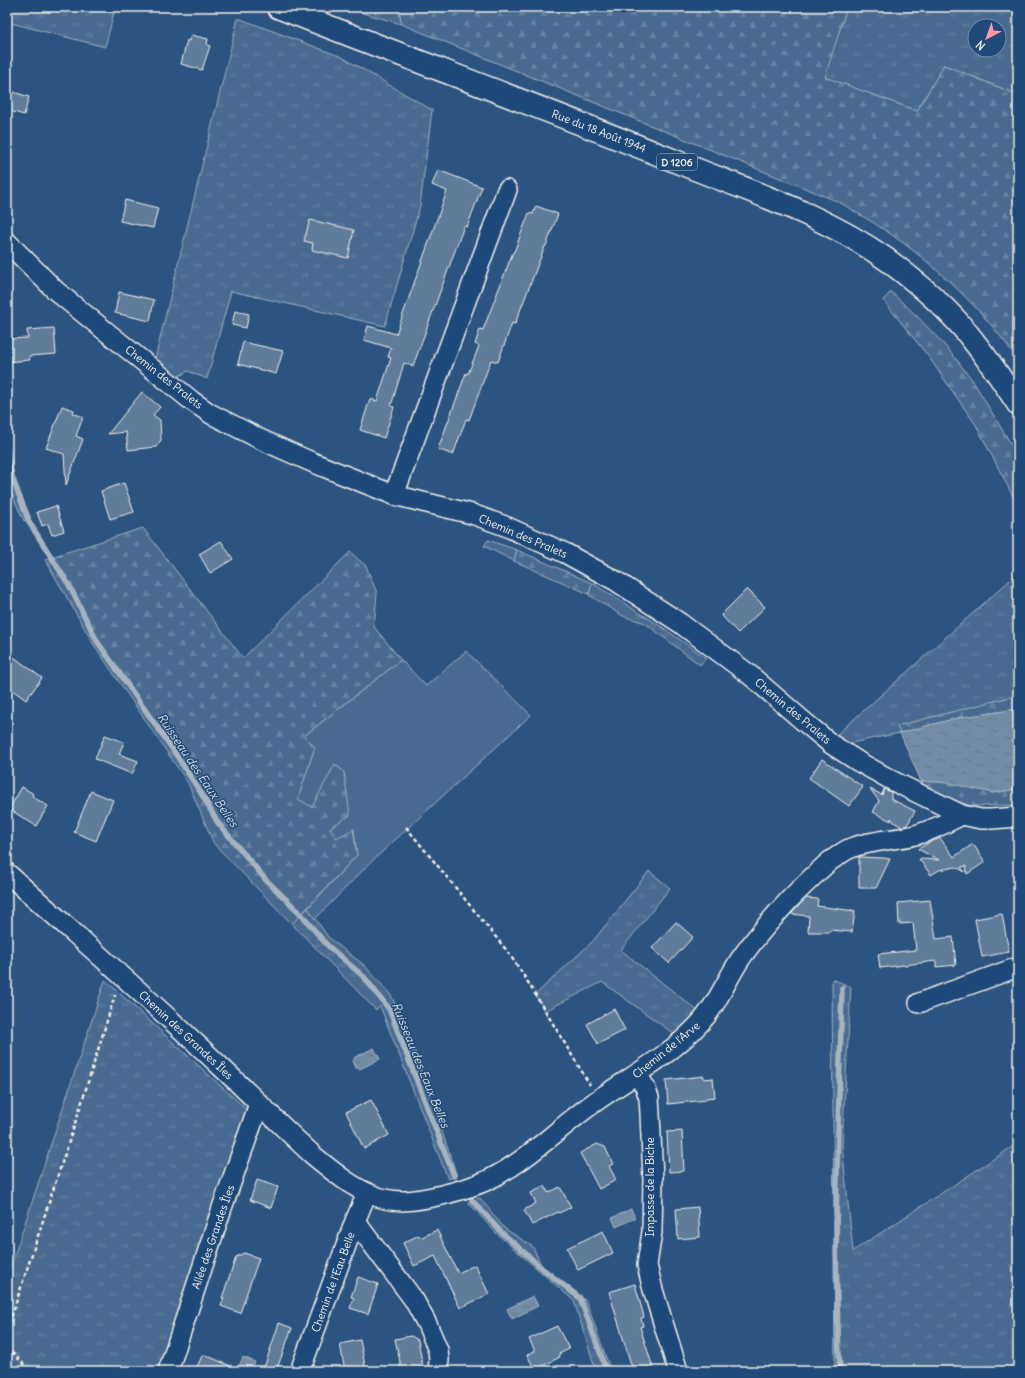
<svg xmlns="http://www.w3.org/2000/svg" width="1025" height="1378" font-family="Delius,sans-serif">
	<defs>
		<pattern id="grass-tufts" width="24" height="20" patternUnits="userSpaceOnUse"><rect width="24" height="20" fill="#496b90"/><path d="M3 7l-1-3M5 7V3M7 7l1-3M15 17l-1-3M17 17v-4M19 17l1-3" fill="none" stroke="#6481a0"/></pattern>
		<pattern id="forest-firs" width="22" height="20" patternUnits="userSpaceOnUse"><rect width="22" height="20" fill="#496b90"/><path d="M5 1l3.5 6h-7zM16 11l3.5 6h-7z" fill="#6481a0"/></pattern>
		<pattern id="water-ripples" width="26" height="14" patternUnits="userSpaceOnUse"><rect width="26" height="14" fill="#738ca6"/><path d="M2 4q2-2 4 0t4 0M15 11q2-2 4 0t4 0" fill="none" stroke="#647484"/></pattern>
	</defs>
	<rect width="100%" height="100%" fill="#2c5481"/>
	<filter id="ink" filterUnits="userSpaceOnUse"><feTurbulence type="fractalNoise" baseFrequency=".025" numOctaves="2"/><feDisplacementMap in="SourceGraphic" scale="8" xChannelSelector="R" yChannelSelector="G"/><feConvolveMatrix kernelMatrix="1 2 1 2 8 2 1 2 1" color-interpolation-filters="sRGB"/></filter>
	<g filter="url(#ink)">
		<g fill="url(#grass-tufts)" stroke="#9eaebc" fill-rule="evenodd">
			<path d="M7 7H90L114 13 105 47 7 22Z"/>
			<path d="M354 7H399L401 24 353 10Z"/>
			<path d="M847 7H1012L1018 12V95L944 65 917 111 824 77ZM975 26H999V50H975Z"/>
			<path d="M238 18 342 57 432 110 420 206 385 326 231 291 207 379 188 371 174 379 154 363Z"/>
			<path d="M7 436 15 481 31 518 24 521 7 484Z"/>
			<path d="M488 540 517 550 514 561 484 546Z"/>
			<path d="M1018 573V695L898 726 900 733 846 744 834 737Z"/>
			<path d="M592 583 659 625 706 658 700 665 645 623 623 616 589 595Z"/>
			<path d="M649 871 670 888 621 950 699 1012 687 1025 674 1034 602 982 545 1011 535 995 593 941Z"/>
			<path d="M308 908 328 937 365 966 390 994 405 1022 457 1176 448 1179 380 1006 376 1010 292 924Z"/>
			<path d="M832 979 851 987 842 1145 853 1251 1018 1143V1371H835Z"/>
			<path d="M105 980 246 1109 158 1371H7V1330L9 1324 7 1321V1278Z"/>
			<path d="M480 1198 504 1228 533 1247 542 1267 586 1301 611 1371H596L574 1301 496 1233 468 1202Z"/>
		</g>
		<g fill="url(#forest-firs)" stroke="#9eaebc">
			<path d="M399 7H847L825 77 917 111 944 65 1018 95V165H1015L1018 174V360C988 316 948 277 906 245 885 229 862 216 839 202L401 24Z"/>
			<path d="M891 292 916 315 949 350 973 381 1018 456V506L976 425 928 356 883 300Z"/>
			<path d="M143 528 243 658 350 552 366 566 377 593 374 627 401 660 304 736 315 747 298 799 335 764 344 772 357 855 292 924 214 844 188 783 94 645 45 559Z"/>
			<path d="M517 550 592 583 589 594 514 561Z"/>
			<path d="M1018 695V709L957 718 900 733 897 726Z"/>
			<path d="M921 781 949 783 993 793 1018 789V805L971 806 925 789Z"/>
		</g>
		<path fill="#496b90" stroke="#9eaebc" d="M466 651 531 715 370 863 315 919 308 908 357 855 354 829 336 838 330 828 350 815 344 772 335 764 312 807 298 799 315 747 304 736 401 660 426 686Z"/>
		<g fill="url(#water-ripples)" stroke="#a7b4c0">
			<path d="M1018 709V789L993 793 949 783 921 781 900 733 957 718Z"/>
			<path d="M374 1048 380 1059 360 1069 356 1068 353 1061 355 1057Z"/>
			<path d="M631 1209 635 1218 616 1227 612 1218Z"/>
			<path d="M533 1296 538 1306 512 1319 507 1309Z"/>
			<path d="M243 1357 255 1362 251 1371H237Z"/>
		</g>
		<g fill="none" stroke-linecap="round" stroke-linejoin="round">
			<g stroke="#a7b4c0" stroke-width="5.5">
				<path d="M7 459 11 474 29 522 69 585 97 641 171 747 201 793 218 823 266 880 299 912 327 945 364 977 389 1009 454 1176"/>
				<path d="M472 1200 501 1232 544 1270 580 1298 601 1355 606 1371"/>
				<path d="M840 1371C832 1243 839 1116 842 988"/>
			</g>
		</g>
		<g fill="#5e7b9a" stroke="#f4f1e8">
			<path d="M191 35 208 39 207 45 210 46 202 70 181 64 187 40 189 41Z"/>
			<path d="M7 90 29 97 24 115 7 110Z"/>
			<path d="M438 170 482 187 467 227 464 226 413 366 404 363 391 406 394 407 384 438 360 430 370 399 377 401 391 358 388 357 391 348 364 340 368 326 396 334 447 191 432 185Z"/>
			<path d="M125 200 158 208 153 228 120 221Z"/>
			<path d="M536 206 558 214 546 246H545L515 324 512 323 498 362 491 360 469 420 466 419 453 455 438 449 466 373 468 374 479 346 475 344 480 329 483 330 513 252H514L529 213 533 214Z"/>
			<path d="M310 220 354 230 348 258 312 250 313 243 304 241Z"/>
			<path d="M119 292 154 300 150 321 115 313Z"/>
			<path d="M235 311 249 314 246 328 232 325Z"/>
			<path d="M54 328 56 354 29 356 30 360 7 362V339L28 338 27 330Z"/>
			<path d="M243 342 283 351 276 374 238 364Z"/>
			<path d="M142 392 160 407 153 415 160 420 161 440 156 447 128 450 126 432 108 434Z"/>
			<path d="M62 406 74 410 73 413 83 417 76 436 83 439 66 485 64 454 46 448Z"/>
			<path d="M124 483 134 512 110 519 101 491Z"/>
			<path d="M56 506 64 531 52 535 48 524 42 526 37 512Z"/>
			<path d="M221 541 233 559 210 573 199 554Z"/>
			<path d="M747 589 765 607 738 633 721 615Z"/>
			<path d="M7 652 42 678 26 700 7 686Z"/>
			<path d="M105 735 124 742 119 754 138 761 132 774 95 759Z"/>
			<path d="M822 759 863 787 849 806 809 778Z"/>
			<path d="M22 787 32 793 33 797 48 806 36 826 9 809Z"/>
			<path d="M870 789 882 795 884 789 891 792V799L915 811 907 825 902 827 894 822 891 818V821L873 812 879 801Z"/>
			<path d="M91 791 113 800 96 841 74 832Z"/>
			<path d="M940 838 954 857 973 844 985 862 967 874 966 866 961 867 965 872 956 867 939 870 931 875 919 859 939 860 918 849 928 843Z"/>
			<path d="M859 857 883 858 890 859 876 888H859Z"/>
			<path d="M806 898 818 899 817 906 855 911 852 932 830 930V932H808L809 916 791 914Z"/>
			<path d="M930 900 936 939 953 937 956 965 936 967V961L880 968 878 954 916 950 913 923 899 924 898 903Z"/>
			<path d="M1002 914 1009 952 982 957 975 919Z"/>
			<path d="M676 922 693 937 669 963 652 948Z"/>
			<path d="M614 1009 625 1030 598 1044 587 1024Z"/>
			<path d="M704 1076V1079L713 1078 715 1097 706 1098V1100L668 1104 666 1080Z"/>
			<path d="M371 1100 389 1135 364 1149 346 1112Z"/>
			<path d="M682 1131 684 1171 669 1172 667 1132Z"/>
			<path d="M597 1144 605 1147 613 1164 609 1166 616 1180 599 1189 580 1153Z"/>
			<path d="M257 1180 278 1187 271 1208 250 1200Z"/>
			<path d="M545 1186 548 1193 560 1187 571 1207 559 1213 558 1212 532 1225 524 1210 536 1203 531 1193Z"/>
			<path d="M698 1207 700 1237 678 1239 676 1209Z"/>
			<path d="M437 1230 458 1273 475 1265 489 1294 460 1308 435 1256 414 1266 403 1243 419 1235 420 1238Z"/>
			<path d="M603 1231 613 1253 578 1270 567 1248Z"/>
			<path d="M244 1253 259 1258 240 1313 221 1306 224 1298H222L236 1257Z"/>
			<path d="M358 1277 378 1284 368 1314 350 1308 354 1298 351 1297Z"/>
			<path d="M635 1284 644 1317 641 1318 643 1326 640 1327 654 1371H633L609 1292Z"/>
			<path d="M279 1323 292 1328 276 1371H263Z"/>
			<path d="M557 1326 569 1349 559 1354 560 1357 535 1370 527 1355 535 1351 529 1339Z"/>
			<path d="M411 1336 418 1340 423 1367 402 1371 395 1339Z"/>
			<path d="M360 1340 366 1371H345L340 1344Z"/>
			<path d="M203 1354 242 1371H195Z"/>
		</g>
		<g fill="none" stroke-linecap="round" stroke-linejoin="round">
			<g stroke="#f4f1e8" stroke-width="22">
				<g id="minor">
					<path d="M7 242 56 291 192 401 211 414 262 440 314 463 394 495 472 514 505 526 565 553 616 581 680 623 750 675 802 720 831 744 859 762 893 781 962 815 981 819H991L1018 817"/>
					<path d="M394 495 507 190"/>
					<path d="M7 873C78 937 151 1000 221 1067 252 1096 282 1127 314 1156 330 1169 350 1186 370 1194 395 1205 415 1201 442 1195 458 1191 473 1187 488 1180 531 1159 563 1123 602 1097 635 1074 673 1053 700 1023 717 1005 726 981 739 961 754 938 772 919 790 899 803 886 816 873 830 861 837 857 843 851 851 848 869 841 892 840 911 836 929 832 946 823 962 815"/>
					<path d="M919 1003 1018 967"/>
					<path d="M637 1074 645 1087 649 1098 650 1114 653 1179 652 1232 647 1265 653 1290 678 1371"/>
					<path d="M355 1221 414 1300 427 1324 438 1350 439 1360 438 1371"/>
					<path d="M168 1371 222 1208 259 1104"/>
					<path d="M300 1371 355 1221 367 1193"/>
				</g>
			</g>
			<g stroke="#f4f1e8" stroke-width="25">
				<path id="major" d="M278 7C410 59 544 108 675 161 746 190 823 214 886 259 913 279 941 302 963 328 983 352 1001 378 1018 404"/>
			</g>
			<g stroke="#f4f1e8" stroke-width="2.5" stroke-dasharray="4 3" stroke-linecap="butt">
				<path d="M406 827 508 952 526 979 590 1085"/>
				<path d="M7 1330 80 1108 115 995"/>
				<path d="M7 1347 30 1371"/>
			</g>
			<use href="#minor" stroke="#1f4a7a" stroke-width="19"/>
			<use href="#major" stroke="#1f4a7a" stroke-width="22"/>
		</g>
	</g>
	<g text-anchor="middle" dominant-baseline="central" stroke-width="3" stroke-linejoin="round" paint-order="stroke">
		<rect fill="#1f4a7a" stroke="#b4bfc7" stroke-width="1" x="657" y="154" width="40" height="16" rx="3"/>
		<g font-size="10" font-weight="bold" fill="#f4f1e8">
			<text x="677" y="162">D 1206</text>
		</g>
		<g font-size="11" fill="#f4f1e8" stroke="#1f4a7a">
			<text transform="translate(599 131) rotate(21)">Rue du 18 Août 1944</text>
			<text transform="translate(164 377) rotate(38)">Chemin des Pralets</text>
			<text transform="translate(523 536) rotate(23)">Chemin des Pralets</text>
			<text transform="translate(793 711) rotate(40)">Chemin des Pralets</text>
			<text transform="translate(186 1035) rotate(43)">Chemin des Grandes Îles</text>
			<text transform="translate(666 1050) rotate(-39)">Chemin de l'Arve</text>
			<text transform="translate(650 1187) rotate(-90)">Impasse de la Biche</text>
			<text transform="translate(213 1237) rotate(-71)">Allée des Grandes Îles</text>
			<text transform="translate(333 1282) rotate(-70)">Chemin de l'Eau Belle</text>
		</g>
		<g font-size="12" font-style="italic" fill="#dadddb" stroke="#1f4a7a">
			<text transform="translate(198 770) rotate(56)">Ruisseau des Eaux Belles</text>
			<text transform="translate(421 1065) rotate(68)">Ruisseau des Eaux Belles</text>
		</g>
	</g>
	<rect width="1025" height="1378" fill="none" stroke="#1f4a7a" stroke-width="24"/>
	<rect x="12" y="12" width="1001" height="1354" fill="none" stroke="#f4f1e8" stroke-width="1.5" filter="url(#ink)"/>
	<g transform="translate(987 38) rotate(221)"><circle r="19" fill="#1f4a7a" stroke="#748da6"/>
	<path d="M0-3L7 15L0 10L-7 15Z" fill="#ff9aa2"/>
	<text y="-6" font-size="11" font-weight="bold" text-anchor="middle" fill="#f4f1e8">N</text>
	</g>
</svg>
